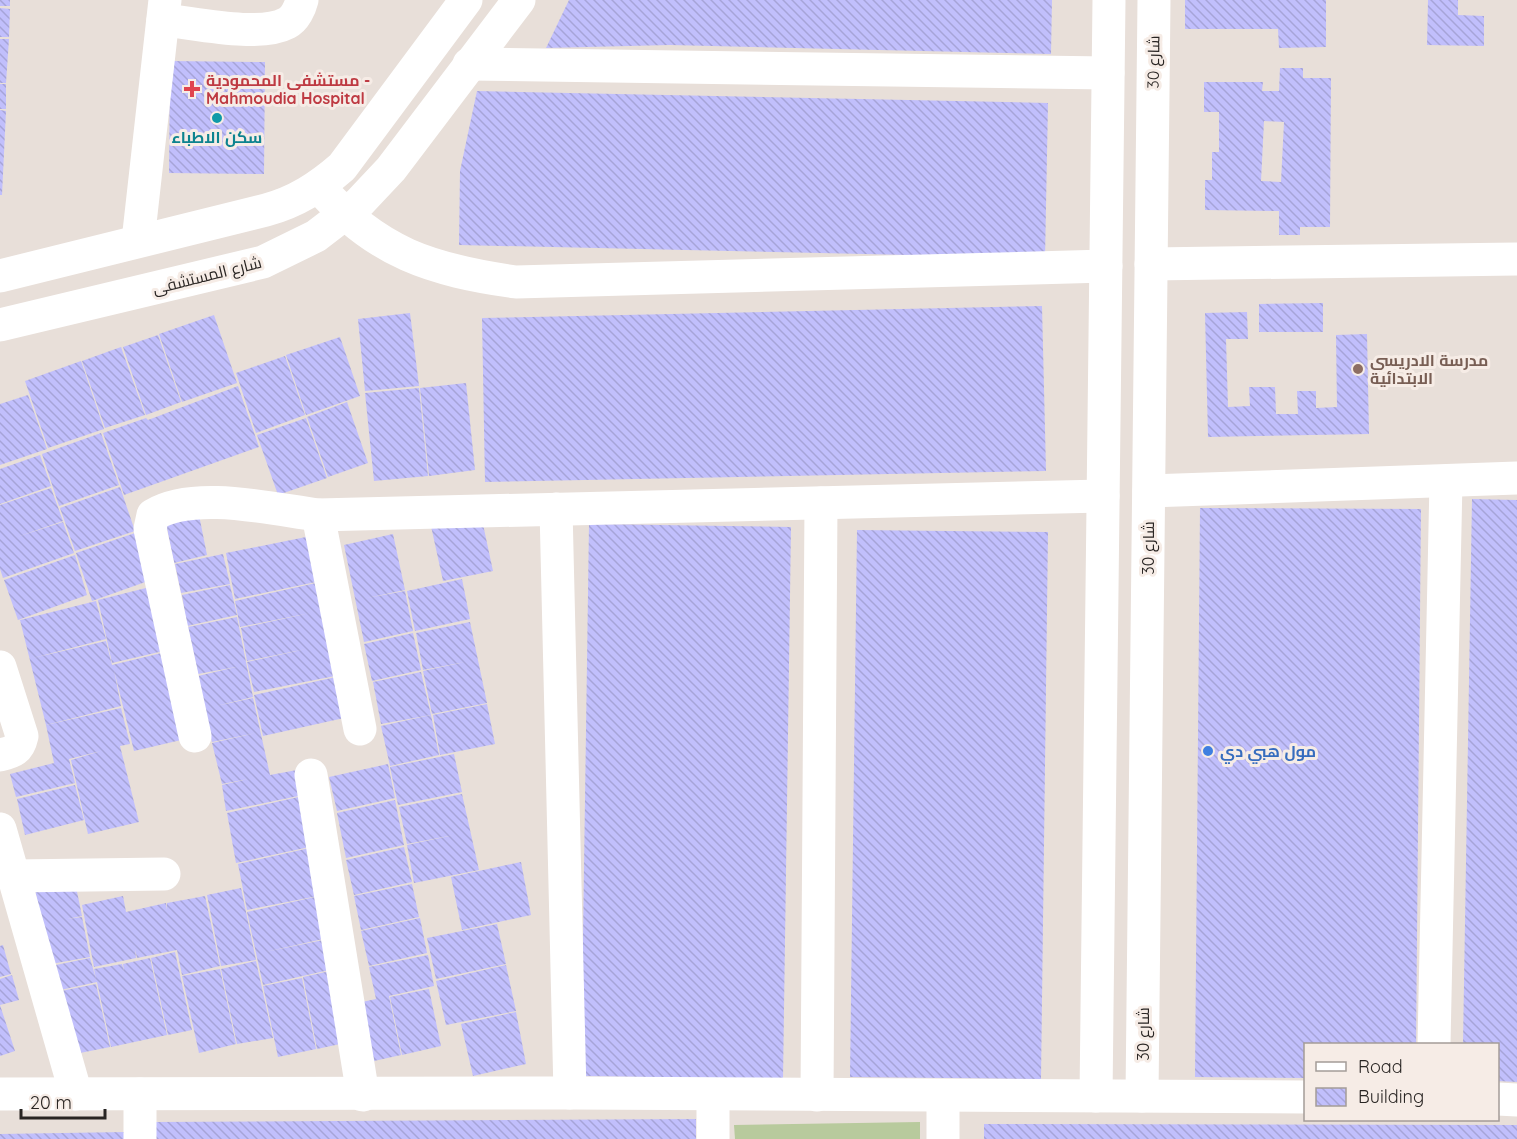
<svg xmlns="http://www.w3.org/2000/svg" width="1517" height="1139" font-family="Quicksand,Cairo,sans-serif">
	<defs>
		<pattern id="building-back-hatch" width="6" height="6" patternUnits="userSpaceOnUse" patternTransform="scale(1.5)"><rect width="6" height="6" fill="#c1bffc"/><path d="M-1 5l2 2M0 0l6 6M5-1l2 2" fill="none" stroke="#a6a4d8"/></pattern>
	</defs>
	<rect width="100%" height="100%" fill="#e8dfd9"/>
	<path fill="#b8ca9d" d="M920 1122V1139H735L734 1125Z"/>
	<g fill="url(#building-back-hatch)" fill-rule="evenodd">
		<rect x="0" y="0" width="10" height="6"/>
		<path d="M569 0H1052L1051 54 670 45 546 48Z"/>
		<path d="M1185 0H1326V47L1279 48 1278 29H1185Z"/>
		<path d="M1428 0H1458V15L1484 16V46L1427 45Z"/>
		<path d="M0 8 10 9 9 37H0Z"/>
		<path d="M0 39H9L6 83H0Z"/>
		<path d="M170 61 265 62 264 174 169 173Z"/>
		<path d="M1280 68H1303V78H1331L1330 227H1300V235H1279V211L1205 210V180H1212V152H1219V112H1204V82H1263L1262 91H1279ZM1264 121 1284 122 1281 182 1261 181Z"/>
		<rect x="0" y="84" width="6" height="25"/>
		<path d="M477 91 1048 103 1045 258 459 245 460 171Z"/>
		<path d="M0 110 6 111 2 195H0Z"/>
		<path d="M1323 303V332H1259V304Z"/>
		<path d="M1042 306 1046 471 485 482 482 318Z"/>
		<path d="M1247 312 1248 339H1226L1228 407 1250 406 1249 387H1275L1276 414H1298L1297 391H1316V408L1337 407 1336 335 1367 334 1369 434 1208 437 1205 313Z"/>
		<path d="M410 313 419 386 365 391 358 319Z"/>
		<path d="M214 315 237 383 182 402 159 334Z"/>
		<path d="M158 335 181 402 146 415 123 347Z"/>
		<path d="M340 337 360 396 306 415 286 355Z"/>
		<path d="M121 347 145 415 105 428 82 361Z"/>
		<path d="M285 356 305 415 256 433 236 373Z"/>
		<path d="M81 361 104 429 48 448 25 381Z"/>
		<path d="M466 383 475 470 429 476 420 388Z"/>
		<path d="M238 386 259 447 124 495 103 433 146 418 148 420Z"/>
		<path d="M419 388 428 476 374 481 365 393Z"/>
		<path d="M28 395 47 449 0 465V404Z"/>
		<path d="M347 402 368 463 328 477 307 417Z"/>
		<path d="M306 418 327 478 278 495 257 435Z"/>
		<path d="M101 433 119 485 59 506 42 454Z"/>
		<path d="M40 455 51 486 0 504V469Z"/>
		<path d="M120 487 135 531 75 551 60 508Z"/>
		<path d="M51 488 63 521 17 537 63 522 74 553 3 578 0 569V505Z"/>
		<path d="M1472 499 1517 500V1082L1498 1081 1497 1044H1463Z"/>
		<path d="M1200 508 1421 509 1416 1044H1305V1078L1195 1077Z"/>
		<path d="M198 510 207 555 174 563 165 518Z"/>
		<path d="M481 515 493 571 443 581 431 526Z"/>
		<path d="M589 524 791 527 783 1079 581 1076Z"/>
		<path d="M857 530 1048 532 1041 1079 850 1077Z"/>
		<path d="M135 533 151 580 92 601 76 553Z"/>
		<path d="M393 534 405 590 367 598 405 591 413 631 364 642 344 545Z"/>
		<path d="M306 537 316 582 235 599 226 553Z"/>
		<path d="M223 554 230 584 181 593 175 564Z"/>
		<path d="M75 555 87 595 18 620 4 580Z"/>
		<path d="M462 579 470 619 415 631 407 591Z"/>
		<path d="M316 583 335 676 254 692 247 662 306 649 247 661 241 628 310 613 240 627 235 601Z"/>
		<path d="M158 585 172 649 112 663 98 600Z"/>
		<path d="M230 585 237 615 187 626 182 595Z"/>
		<path d="M96 601 106 639 33 658 106 641 112 665 174 650 194 737 134 751 114 670 121 706 46 725 20 620Z"/>
		<path d="M237 617 253 697 216 706 253 698 270 775 297 770 303 795 226 811 222 785 248 779 222 784 212 743 256 733 212 742 198 676 236 667 198 674 188 627Z"/>
		<path d="M470 622 487 703 432 714 423 671 465 662 423 670 416 633Z"/>
		<path d="M413 633 421 670 372 681 364 644Z"/>
		<path d="M421 672 431 715 381 724 373 682Z"/>
		<path d="M336 677 344 718 263 736 254 695Z"/>
		<path d="M487 704 495 744 440 755 433 715Z"/>
		<path d="M121 708 130 744 120 746 139 822 88 834 71 760 101 751 69 759 75 783 16 797 10 774 54 763 46 725Z"/>
		<path d="M431 715 439 755 390 766 381 726Z"/>
		<path d="M454 754 462 792 398 805 390 767Z"/>
		<path d="M388 764 395 798 337 811 329 777Z"/>
		<path d="M75 785 84 820 25 835 17 799Z"/>
		<path d="M462 794 479 870 414 883 407 845 454 835 407 844 399 807Z"/>
		<path d="M303 796 314 846 236 863 227 813Z"/>
		<path d="M395 800 404 845 346 858 337 813Z"/>
		<path d="M314 847 323 895 247 910 238 864Z"/>
		<path d="M404 847 412 882 354 895 346 860Z"/>
		<path d="M521 862 531 915 462 930 451 877Z"/>
		<path d="M74 877 82 916 67 919 82 917 90 957 51 964 34 885Z"/>
		<path d="M412 884 419 917 361 930 354 896Z"/>
		<path d="M241 888 256 960 221 966 207 895Z"/>
		<path d="M324 895 332 937 265 952 333 938 338 968 263 985 247 912Z"/>
		<path d="M123 896 126 912 166 903 167 910V903L205 896 220 966 182 975 177 950 137 958 135 949 136 958 94 967 82 905Z"/>
		<path d="M420 918 427 953 369 966 361 931Z"/>
		<path d="M497 924 506 964 436 979 427 938Z"/>
		<path d="M3 945 11 974 0 977V946Z"/>
		<path d="M175 952 192 1030 168 1035 151 958Z"/>
		<path d="M428 955 434 986 389 996 401 1055 374 1061 362 1002 376 999 369 967Z"/>
		<path d="M90 958 96 979 94 969 122 964 124 971 123 964 150 958 167 1035 111 1047 97 982 56 991 51 966Z"/>
		<path d="M256 961 273 1038 237 1044 221 969Z"/>
		<path d="M506 965 516 1011 446 1025 436 981Z"/>
		<path d="M220 969 236 1044 199 1053 182 976Z"/>
		<path d="M339 969 354 1041 317 1049 303 977Z"/>
		<path d="M12 975 19 1000 0 1005V979Z"/>
		<path d="M302 978 316 1049 278 1057 263 986Z"/>
		<path d="M96 984 110 1047 70 1055 56 992Z"/>
		<path d="M429 989 441 1046 402 1055 390 997Z"/>
		<path d="M0 1005 15 1051 0 1056Z"/>
		<path d="M516 1012 526 1064 473 1076 461 1024Z"/>
		<path d="M696 1119V1139H154V1122Z"/>
		<path d="M984 1124 1517 1125V1139H984Z"/>
		<path d="M126 1132V1139H0V1134Z"/>
	</g>
	<g fill="none" stroke-linecap="round" stroke-linejoin="round">
		<g stroke="#fff" stroke-width="33">
			<path d="M163 20C195 23 259 38 287 23 295 19 300 8 302 0"/>
			<path d="M469 64 1108 73"/>
			<path d="M319 187C377 253 431 270 516 282L1106 266"/>
			<path d="M138 241 165 0"/>
			<path d="M1151 264 1517 259"/>
			<path d="M0 276 266 210C296 202 319 187 342 167L466 0"/>
			<path d="M0 325 263 262 316 236 359 203 391 169 519 0"/>
			<path d="M1149 491 1517 478"/>
			<path d="M556 509 570 1093"/>
			<path d="M318 515 360 729"/>
			<path d="M0 667 22 736C19 750 13 752 0 755"/>
			<path d="M195 736 150 529 153 515C194 490 271 509 318 515L1103 496"/>
			<path d="M311 775 363 1095"/>
			<path d="M0 829 76 1094"/>
			<path d="M14 876 164 874"/>
			<path d="M1434 1044 1446 481"/>
			<path d="M0 1094 570 1093 1306 1097"/>
			<path d="M817 1095 821 503"/>
			<path d="M1096 1096 1109 0"/>
			<path d="M1142 1096 1154 0"/>
			<path d="M1498 1099 1517 1100"/>
			<path d="M140 1139V1094"/>
			<path d="M713 1139V1095"/>
			<path d="M943 1139V1096"/>
		</g>
	</g>
	<path fill="#e0444e" stroke="#f6ece6" stroke-width="2" d="M189 80h6v6h6v6h-6v6h-6v-6h-6v-6h6z"/>
	<circle fill="#0f9aa8" stroke="#f6ece6" stroke-width="2" cx="217" cy="118" r="6"/>
	<circle fill="#8d6e63" stroke="#f6ece6" stroke-width="2" cx="1358" cy="369" r="6"/>
	<circle fill="#3f7fe0" stroke="#f6ece6" stroke-width="2" cx="1208" cy="751" r="6"/>
	<g text-anchor="middle" dominant-baseline="central" stroke-width="6" stroke-linejoin="round" paint-order="stroke">
		<g font-size="16" fill="#292523" stroke="#f6ece6">
			<text transform="translate(1153 62) rotate(-89)">شارع 30</text>
			<text transform="translate(207 275) rotate(-14)">شارع المستشفى</text>
			<text transform="translate(1148 548) rotate(-90)">شارع 30</text>
			<text transform="translate(1143 1034) rotate(-90)">شارع 30</text>
		</g>
		<g font-size="16" font-weight="bold" fill="#be3a42" stroke="#f6ece6" text-anchor="start">
			<text x="206" y="80">مستشفى المحمودية -<tspan x="206" dy="18">Mahmoudia Hospital</tspan></text>
		</g>
		<g font-size="16" font-weight="bold" fill="#0d838f" stroke="#f6ece6">
			<text x="217" y="137">سكن الاطباء</text>
		</g>
		<g font-size="16" font-weight="bold" fill="#785e54" stroke="#f6ece6" text-anchor="start">
			<text x="1370" y="360">مدرسة الادريسي<tspan x="1370" dy="18">الابتدائية</tspan></text>
		</g>
		<g font-size="16" font-weight="bold" fill="#366cbe" stroke="#f6ece6" text-anchor="start">
			<text x="1220" y="751">مول هبي دي</text>
		</g>
	</g>
	<rect x="1304" y="1043" width="195" height="78" fill="#f6ece6" stroke="#a49c98" stroke-width="1.5"/>
	<rect x="1316" y="1062" width="30" height="9" fill="#ffffff" stroke="#a49c98" stroke-width="1.5"/>
	<text x="1358" y="1073" font-size="18" fill="#292523">Road</text>
	<rect x="1316" y="1088" width="30" height="18" fill="url(#building-back-hatch)" stroke="#a49c98" stroke-width="1.5"/>
	<text x="1358" y="1103" font-size="18" fill="#292523">Building</text>
	<path d="M21 1109v9h84v-9" fill="none" stroke="#292523" stroke-width="3"/>
	<text x="30" y="1109" font-size="18" fill="#292523" stroke="#f6ece6" stroke-width="4.5" paint-order="stroke">20 m</text>
</svg>
